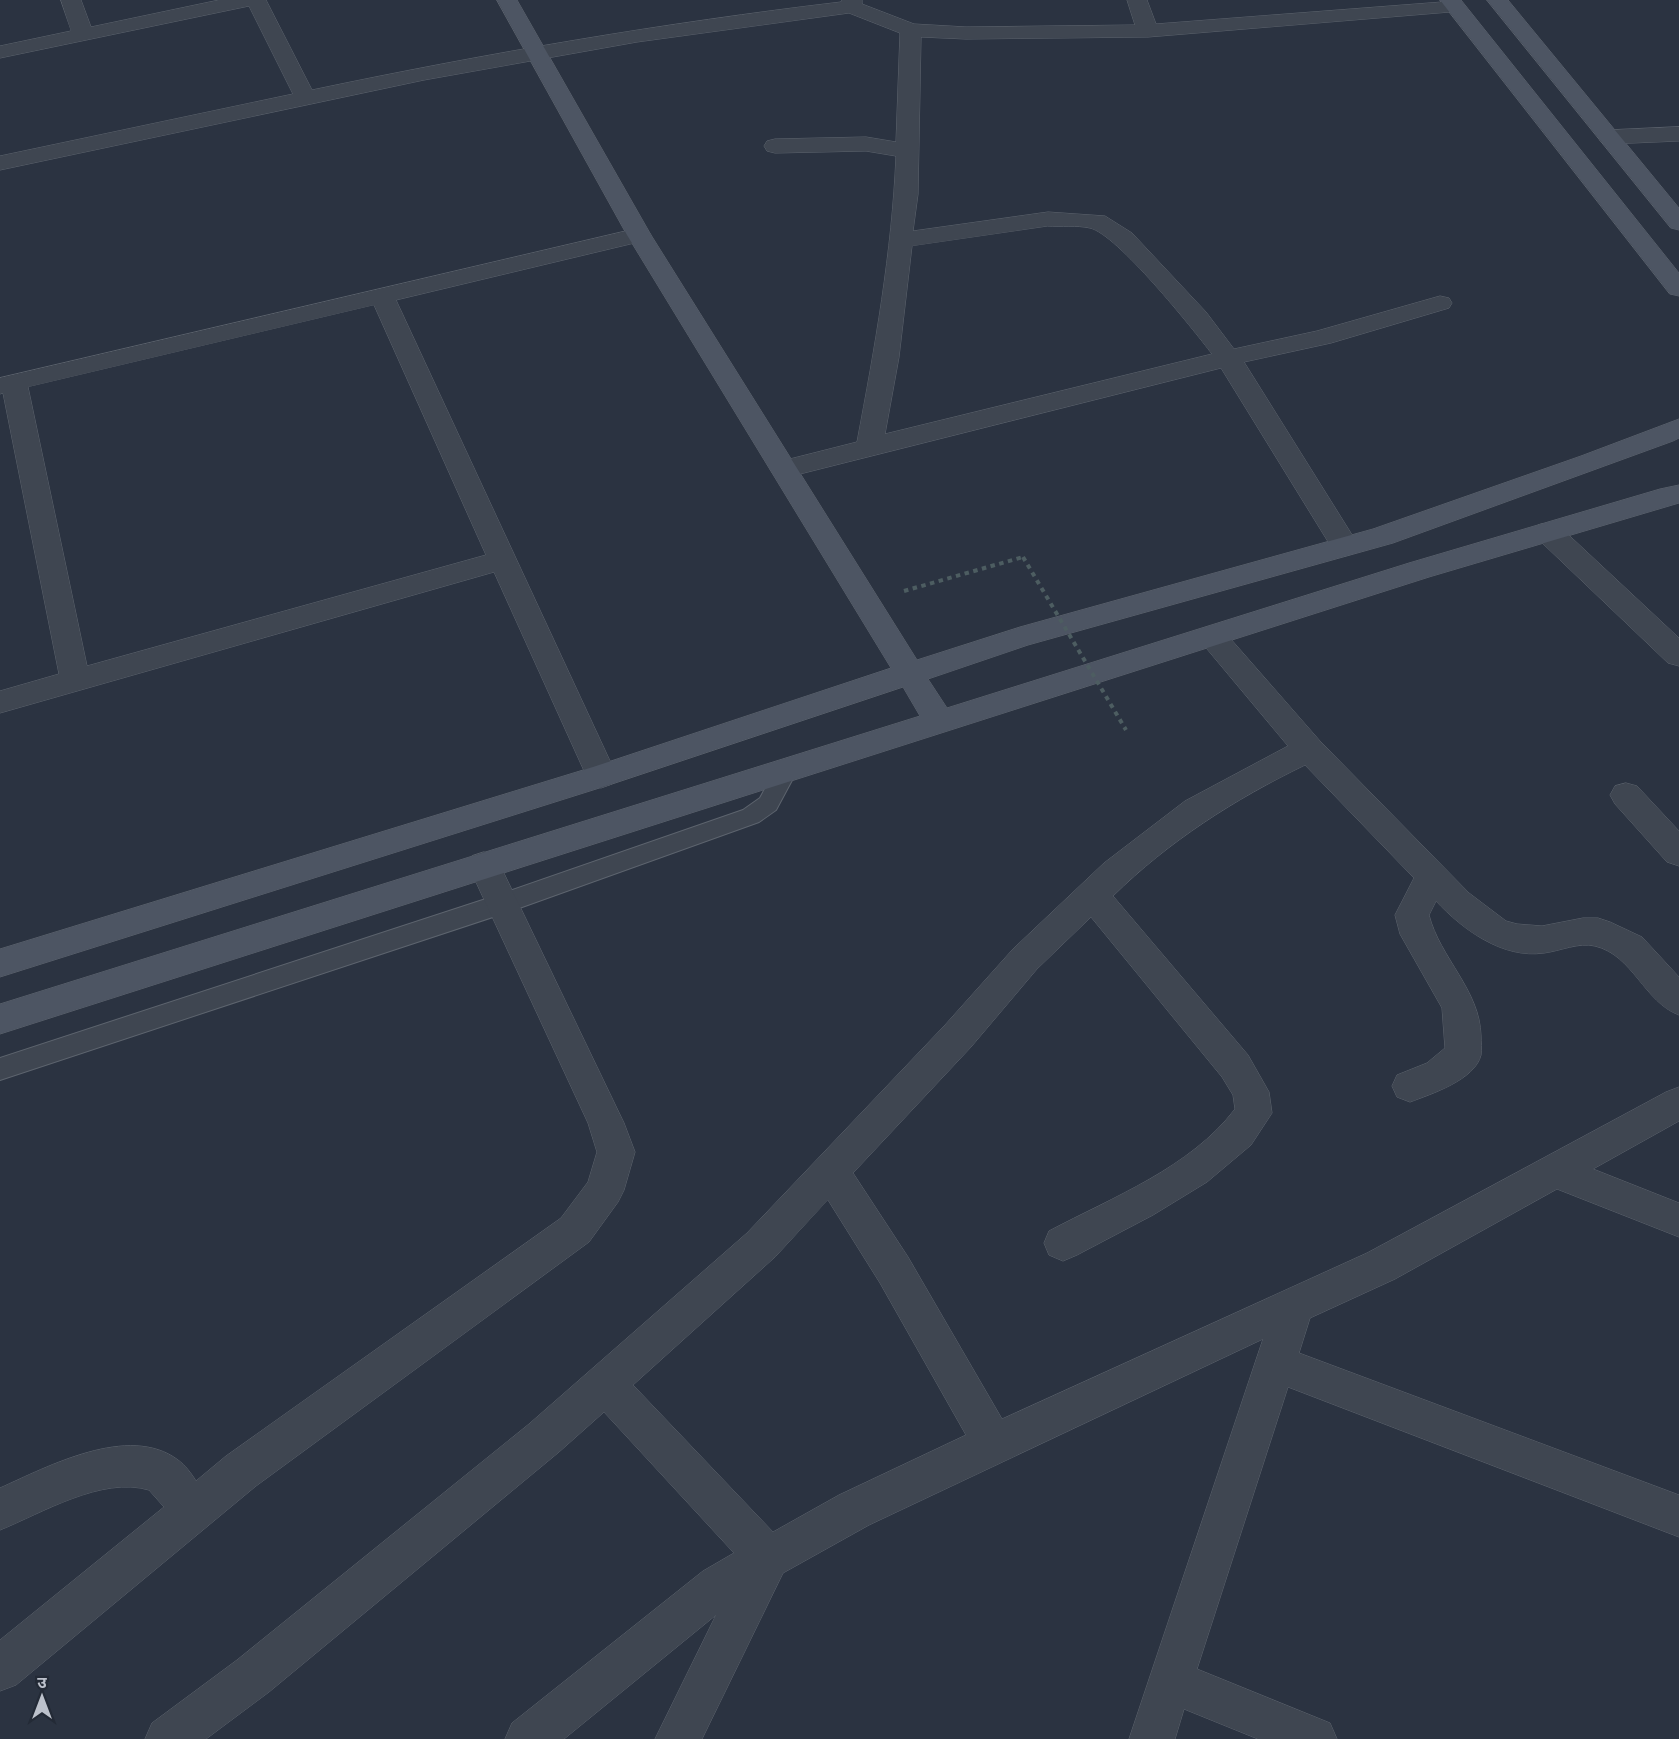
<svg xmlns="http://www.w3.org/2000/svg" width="1679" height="1739" font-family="'Exo 2','Noto Sans Devanagari',sans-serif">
	<rect width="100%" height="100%" fill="#2b3341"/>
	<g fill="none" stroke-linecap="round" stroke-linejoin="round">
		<g stroke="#5d646e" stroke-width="2">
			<path id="lane" d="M787 760 795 763 798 769 776 810 759 822 511 911 0 1080V1058L495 896 743 810 760 798 779 763Z"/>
		</g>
		<g stroke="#5d646e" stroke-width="1">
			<g id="street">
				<path d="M61 0H81L91 27 219 0H266L312 90C488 53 664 23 841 2L842 0H862V4L914 24 966 27 1135 25 1127 0H1147L1156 24 1455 1 1462 3 1465 7 1462 11 1148 37 966 39 921 37 918 194 913 231 1048 212 1105 216 1132 233 1206 312 1234 349 1317 331 1440 296 1449 298 1452 303 1449 308 1331 343 1244 362 1359 546 1355 553 1345 556 1335 553 1221 368 784 478 774 475 770 469 774 463 857 442C875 347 892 252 896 156L866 151 775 153 767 151 764 146 767 141 775 139 866 137 896 142 900 33 849 13 637 42 424 80 0 170V156L293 94 249 6 0 58V46L71 31ZM1048 226C1061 227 1077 225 1090 228 1117 234 1193 329 1212 354L885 434 899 357 912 246Z"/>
				<path d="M1679 127V141L1609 144 1601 142 1598 137 1601 132 1609 130Z"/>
				<path d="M639 228 647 230 651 235 647 240 396 300 617 776 612 784 601 788 590 784 494 572 0 713V691L59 674 3 393 0 394V378ZM374 305 486 555 87 666 28 387Z"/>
				<path d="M1548 523 1558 525 1679 638V666L1668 663 1538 539 1534 532 1538 525Z"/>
				<path d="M1212 626 1222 629 1320 741 1469 893 1506 921 1517 924 1542 926 1583 918H1598L1610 922 1642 937 1679 977V1015C1644 1002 1633 955 1595 946 1579 942 1560 951 1544 953 1503 959 1463 930 1436 901L1429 915C1440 958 1480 990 1481 1036 1481 1042 1482 1049 1481 1055 1475 1080 1431 1094 1410 1102L1397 1097 1392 1086 1397 1075 1427 1063 1445 1048 1442 1008 1400 934 1395 915 1414 878 1305 765C1235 799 1169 841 1113 896L1248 1055 1269 1092 1272 1113 1251 1145 1207 1182 1153 1215 1077 1255 1063 1261 1049 1255 1044 1243 1049 1231C1113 1197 1190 1168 1235 1109L1233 1095 1222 1077 1091 917 1037 969 971 1047 853 1173 908 1257 1002 1419 1367 1253 1666 1092 1679 1087V1121L1593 1169 1679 1203V1237L1557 1189 1395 1279 1310 1318 1299 1353 1679 1495V1537L1288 1387 1197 1669 1330 1723 1337 1739H1258L1184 1709 1175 1739H1129L1263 1339 869 1525 783 1573 702 1739H655L716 1615 564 1739H505L512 1723 703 1571 734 1553 604 1412 559 1452 269 1692 206 1739H145L152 1723 237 1660 529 1424 747 1233 945 1025 1013 949 1104 863 1185 801 1288 746 1202 643 1197 636 1202 629ZM828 1200 880 1283 966 1435 839 1495 773 1532 633 1385 775 1257Z"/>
				<path d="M1626 783 1637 786 1679 831V866L1667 862 1615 804 1610 795 1615 786Z"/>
				<path d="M484 852 496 856 500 865 624 1123 635 1152 624 1190 618 1202 589 1242 256 1486 16 1685 0 1691V1640L164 1507 149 1490C102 1476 42 1513 0 1530V1488C47 1467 129 1423 178 1460 185 1465 191 1473 196 1481L226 1456 561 1218 588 1182 597 1152 588 1123 468 865 472 856Z"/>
			</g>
		</g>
		<g stroke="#5d646e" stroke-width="1">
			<g id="secondary">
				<path d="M497 0H517L651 235 917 660 1020 627 1373 529 1581 456 1679 419V438L1673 441 1393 543 1028 645 928 679 947 708 1409 563 1660 489 1679 485V503L1429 577 0 1034V1004L920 716 903 687 612 784 0 977V949L593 767 891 668 627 235Z"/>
				<path d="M1440 0H1461L1679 273V296L1670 294Z"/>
				<path d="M1487 0H1508L1679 208V230L1671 228Z"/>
			</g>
		</g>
		<path stroke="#4d5d61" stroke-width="4" stroke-dasharray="4.5 4.5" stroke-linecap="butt" d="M904 591 1023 557"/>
		<use href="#lane" fill="#3f4651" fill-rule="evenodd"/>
		<use href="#street" fill="#3f4651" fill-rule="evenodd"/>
		<use href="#secondary" fill="#4d5563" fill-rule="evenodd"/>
		<path stroke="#4d5d61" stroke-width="4" stroke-dasharray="4.5 4.5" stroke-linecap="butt" d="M1023 557 1126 730"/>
	</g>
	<g transform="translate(42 1697)" stroke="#232a36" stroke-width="4.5" paint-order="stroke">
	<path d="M0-4.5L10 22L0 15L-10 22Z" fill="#bcc1cb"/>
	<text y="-9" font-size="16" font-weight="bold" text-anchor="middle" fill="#bcc1cb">उ</text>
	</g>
</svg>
